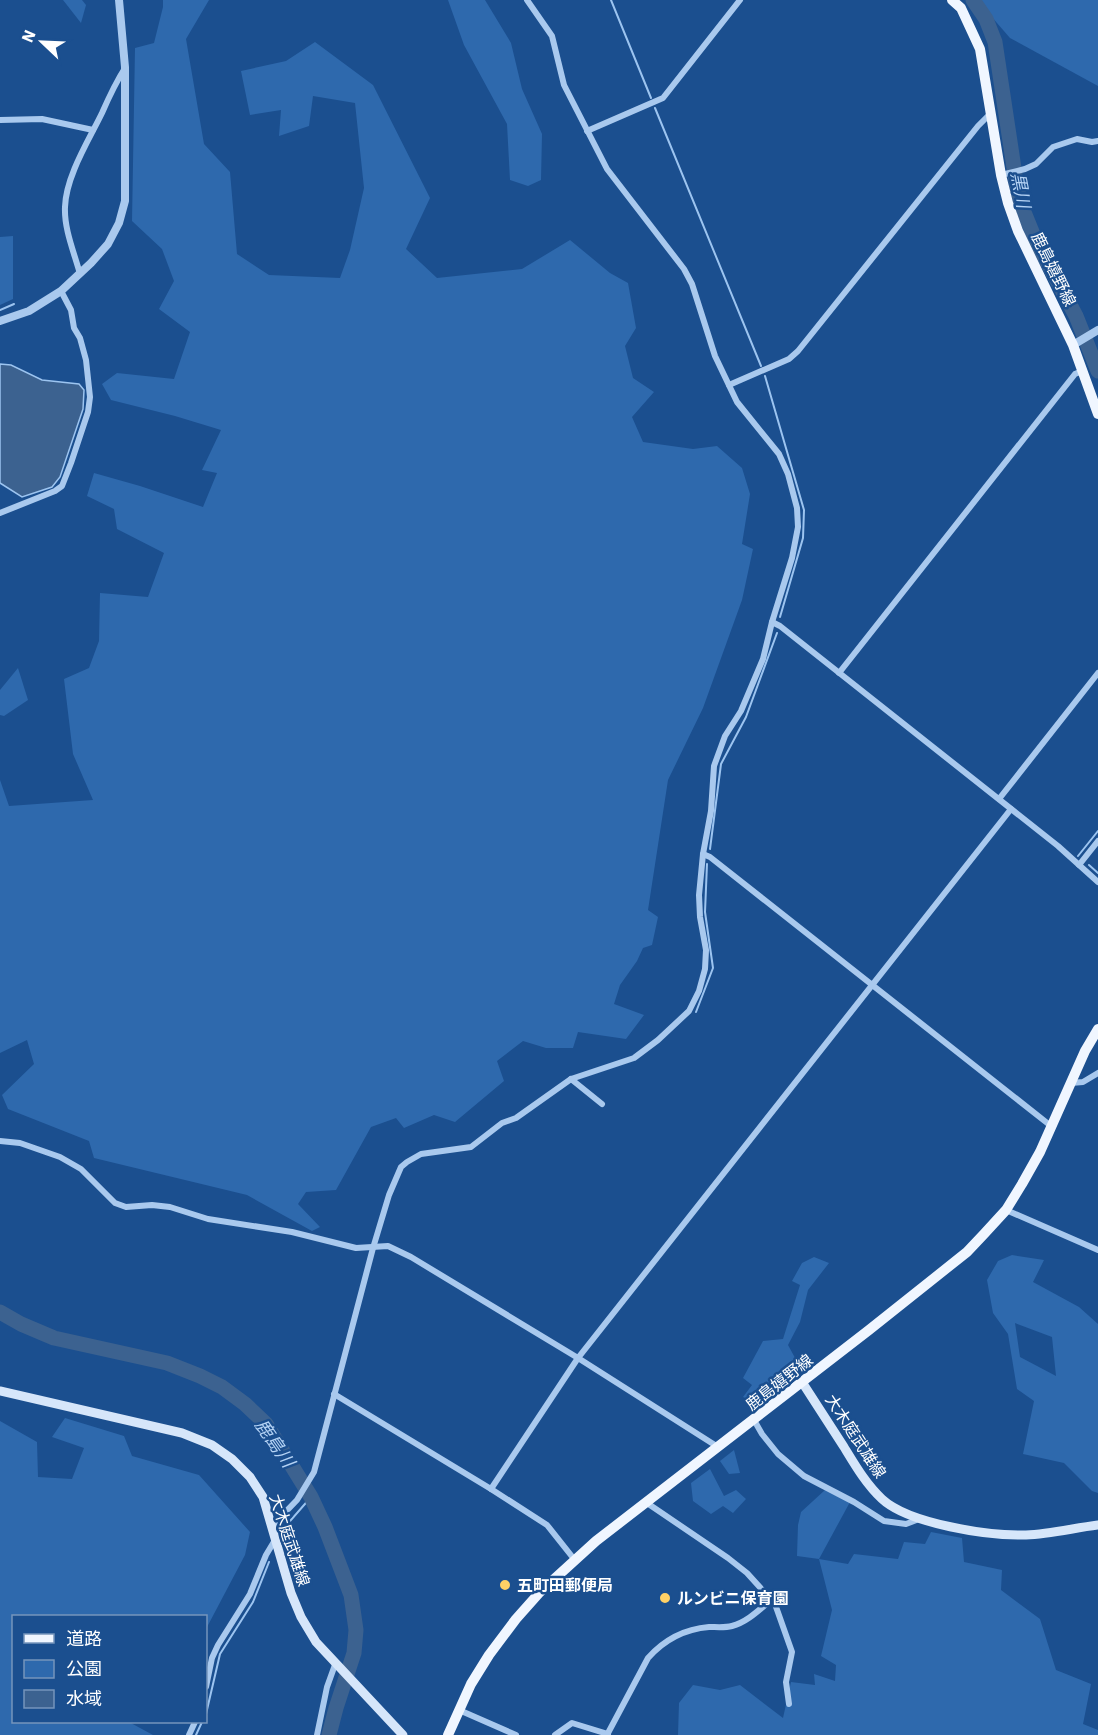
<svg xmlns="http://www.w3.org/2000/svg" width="1098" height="1735" font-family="'IBM Plex Sans','Noto Sans JP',sans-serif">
	<rect width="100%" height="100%" fill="#1b4f8f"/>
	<g fill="#2e69ad" fill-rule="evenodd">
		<path d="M63 0H82L86 5 81 23Z"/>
		<path d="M163 0H209L186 39 204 144 230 172 237 254 269 275 340 278 350 250 364 188 355 103 313 96 309 126 279 136 281 110 250 115 241 71 286 61 315 42 373 85 430 198 406 249 437 278 522 269 570 240 610 273 628 283 636 328 625 346 633 378 654 392 632 417 643 442 693 449 717 446 742 468 750 494 742 544 753 549 742 600 703 708 668 780 648 910 658 917 652 945 643 948 637 961 620 985 614 1004 644 1015 626 1039 578 1032 573 1048H546L523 1041 497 1061 504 1081 455 1122 434 1115 404 1128 396 1118 371 1127 336 1190 306 1192 298 1204 320 1227 312 1231 247 1195 94 1158 89 1141 8 1109 2 1095 34 1064 27 1040 0 1053V780L9 806 93 800 73 754 64 679 89 668 99 641 100 593 148 597 164 553 117 529 114 509 87 496 94 473 140 486 203 507 217 473 202 470 221 430 175 416 111 400 102 384 117 373 174 379 190 332 159 309 174 281 162 249 132 221 135 48 154 43 163 7Z"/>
		<path d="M448 0H485L511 43 522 89 542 134 541 180 528 186 510 180 507 124 464 45Z"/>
		<path d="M977 0H1098V86L1010 38Z"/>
		<path d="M13 236V299L0 305V237Z"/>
		<path d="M18 668 28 700 4 716 0 715V690Z"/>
		<path d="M1012 1255 1044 1260 1033 1282 1079 1307 1098 1324V1493L1092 1491 1064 1463 1023 1454 1034 1401 1017 1389 1008 1334 993 1313 987 1280 998 1261ZM1015 1323 1052 1337 1056 1376 1020 1357Z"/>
		<path d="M814 1257 829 1263 808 1290 800 1322 788 1345 800 1367 757 1403 743 1397 752 1385 743 1378 763 1341 783 1339 800 1285 792 1281 802 1263Z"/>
		<path d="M65 1418 124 1436 132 1456 199 1475 250 1532 245 1555 206 1629V1616H14V1722H129L153 1735H0V1421L37 1442 38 1477 72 1479 84 1448 52 1437Z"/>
		<path d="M734 1450 740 1473 729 1474 720 1461Z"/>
		<path d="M710 1469 724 1496 736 1490 746 1499 733 1513 723 1506 711 1514 693 1501 691 1483Z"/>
		<path d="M825 1490 850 1502 819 1559 848 1564 854 1554 898 1559 904 1542 925 1544 931 1532 962 1538 964 1562 1002 1570 1001 1590 1040 1619 1056 1670 1091 1684 1083 1724 1098 1730V1735H678L679 1703 693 1685 720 1690 740 1685 783 1718 791 1682 815 1685 814 1674 835 1681 836 1665 821 1656 832 1610 819 1559 797 1556 798 1525 801 1512Z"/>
	</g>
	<path fill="#3c6290" stroke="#9cc4f0" stroke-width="1.5" d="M0 364 11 365 42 380 79 384 84 390 83 409 60 477 52 487 22 497 0 483Z"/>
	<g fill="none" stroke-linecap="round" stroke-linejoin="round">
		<g stroke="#9cc4f0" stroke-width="2">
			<path d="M611 0 651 98"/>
			<path d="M655 108 761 366"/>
			<path d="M0 310 14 304"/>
			<path d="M765 376 804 510 803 538 780 617"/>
			<path d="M710 849 721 764 746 717 777 633"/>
			<path d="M1078 856 1098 831"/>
			<path d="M1089 865 1098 873"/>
			<path d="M696 1012 713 968 705 912 707 864"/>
			<path d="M284 1528 311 1497"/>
			<path d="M206 1714 220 1654 253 1602 269 1562"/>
			<path d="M196 1735 202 1722"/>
		</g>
		<g stroke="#3c6290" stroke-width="15">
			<path d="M973 0 986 19 995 42 1017 188 1024 212 1035 239 1076 316 1098 371"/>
			<path d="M0 1312 21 1324 54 1338 167 1363 200 1376 222 1387 245 1404 266 1424 311 1497 325 1527 351 1595 356 1630 354 1653 336 1708 329 1735"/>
		</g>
		<g stroke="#a9c9ee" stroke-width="6">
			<path d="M0 120 42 119 93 130"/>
			<path d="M587 131 663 98 740 0"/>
			<path d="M1001 175 1025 169 1036 164 1053 147 1077 139 1092 142 1098 141"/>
			<path d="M80 274C74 252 64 229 65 207 66 176 89 140 102 113 109 97 116 82 125 68"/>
			<path d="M729 385 789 359 798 351 978 126 991 113"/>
			<path d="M0 513 55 491 62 486 71 463 88 412 90 397 86 360 80 338 74 328 71 310 61 291"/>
			<path d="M772 622 780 626 1058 846 1098 882"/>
			<path d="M839 673 1075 374 1082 371"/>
			<path d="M999 799 1098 673"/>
			<path d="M703 854 710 857 1051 1126"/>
			<path d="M1079 865 1098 841"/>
			<path d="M571 1079 602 1104"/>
			<path d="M1071 1083 1083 1082 1098 1073"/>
			<path d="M0 1141 20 1143 60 1157 81 1169 115 1203 126 1207 152 1205 170 1207 208 1219 292 1232 356 1248 388 1246 411 1257 578 1358 718 1447"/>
			<path d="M1006 1210 1098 1250"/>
			<path d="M334 1394 491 1489 547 1525 574 1559"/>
			<path d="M754 1420 762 1434 778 1454 804 1476 854 1502 884 1521 906 1524 919 1519"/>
			<path d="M491 1489 578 1358 1011 809"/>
			<path d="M647 1503 728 1558 747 1573 775 1604 792 1652 786 1682 789 1704"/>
			<path d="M271 1527 297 1500 314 1472 373 1248 389 1195 401 1167 407 1162 421 1154 471 1147 502 1123 516 1118 571 1079 634 1058 658 1040 689 1011 699 991 705 969 706 950 700 917 699 895 703 854 711 811 714 766 725 736 741 711 763 659 772 622 792 558 798 527 797 508 788 474 779 454 737 402 715 356 692 284 684 269 607 169 564 85 552 36 527 0"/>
			<path d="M206 1687 212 1658 218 1645 250 1594 266 1555 275 1540"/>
			<path d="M459 1710 516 1735"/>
			<path d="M189 1735 195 1722"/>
			<path d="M317 1735 327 1687 336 1662"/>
			<path d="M555 1735 572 1723 608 1734"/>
			<path d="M607 1735 648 1658C664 1640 685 1629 709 1627 716 1627 725 1628 732 1626 747 1622 759 1610 771 1600"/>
		</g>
		<g stroke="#a9c9ee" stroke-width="8">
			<path d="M0 321 29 311 61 291 91 263 108 244 119 223 125 201V67L119 0"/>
			<path d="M1073 345 1098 330"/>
		</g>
		<g stroke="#d6e6fa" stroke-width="9">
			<path d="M802 1382C816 1404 830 1425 844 1447 855 1465 866 1484 882 1499 909 1524 989 1536 1026 1535 1050 1534 1074 1528 1098 1525"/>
			<path d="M0 1391 182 1433 212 1445 232 1459 250 1477 263 1497 291 1593 301 1617 316 1642 403 1735"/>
		</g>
		<g stroke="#f0f6ff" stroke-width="10">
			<path d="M952 0 961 8 980 49 1001 175 1008 203 1018 231 1073 345 1098 414"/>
			<path d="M448 1735 471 1684 489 1655 516 1619 540 1592 596 1541 869 1330 967 1252 984 1234 1006 1210 1022 1184 1040 1152 1085 1051 1098 1029"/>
		</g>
	</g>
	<g fill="#ffd166" stroke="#1b4f8f" stroke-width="2">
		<circle cx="505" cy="1585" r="6"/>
		<circle cx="665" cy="1598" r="6"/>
	</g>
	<g text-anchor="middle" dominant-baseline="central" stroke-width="5" stroke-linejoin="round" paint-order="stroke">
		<g font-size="16" fill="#fff" stroke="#1b4f8f">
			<text transform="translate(1054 269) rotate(64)">鹿島嬉野線</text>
			<text transform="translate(779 1382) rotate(-38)">鹿島嬉野線</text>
			<text transform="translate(856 1436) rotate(57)">大木庭武雄線</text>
			<text transform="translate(290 1540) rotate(72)">大木庭武雄線</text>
		</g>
		<g font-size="16" font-weight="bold" fill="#fff" stroke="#1b4f8f" text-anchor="start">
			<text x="517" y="1585">五町田郵便局</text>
			<text x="677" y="1598">ルンビニ保育園</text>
		</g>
		<g font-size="18" font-style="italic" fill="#b5d3f5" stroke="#1b4f8f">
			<text transform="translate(1021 190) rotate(79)">黒川</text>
			<text transform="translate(275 1443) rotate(55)">鹿島川</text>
		</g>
	</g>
	<rect x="12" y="1615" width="195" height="108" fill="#1b4f8f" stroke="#7695bc" stroke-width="1.5"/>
	<rect x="24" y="1634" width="30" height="9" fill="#f0f6ff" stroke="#7695bc" stroke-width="1.5"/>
	<text x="66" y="1645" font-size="18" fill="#ffffff">道路</text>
	<rect x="24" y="1660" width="30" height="18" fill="#2e69ad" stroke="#7695bc" stroke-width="1.5"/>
	<text x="66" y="1675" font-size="18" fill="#ffffff">公園</text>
	<rect x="24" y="1690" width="30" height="18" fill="#3c6290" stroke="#7695bc" stroke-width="1.5"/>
	<text x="66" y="1705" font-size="18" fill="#ffffff">水域</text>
	<g transform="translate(42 42) rotate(293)" stroke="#1b4f8f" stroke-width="4.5" paint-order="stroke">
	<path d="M0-4.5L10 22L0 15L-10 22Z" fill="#ffffff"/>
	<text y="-9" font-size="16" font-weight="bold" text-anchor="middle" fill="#ffffff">N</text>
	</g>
</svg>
